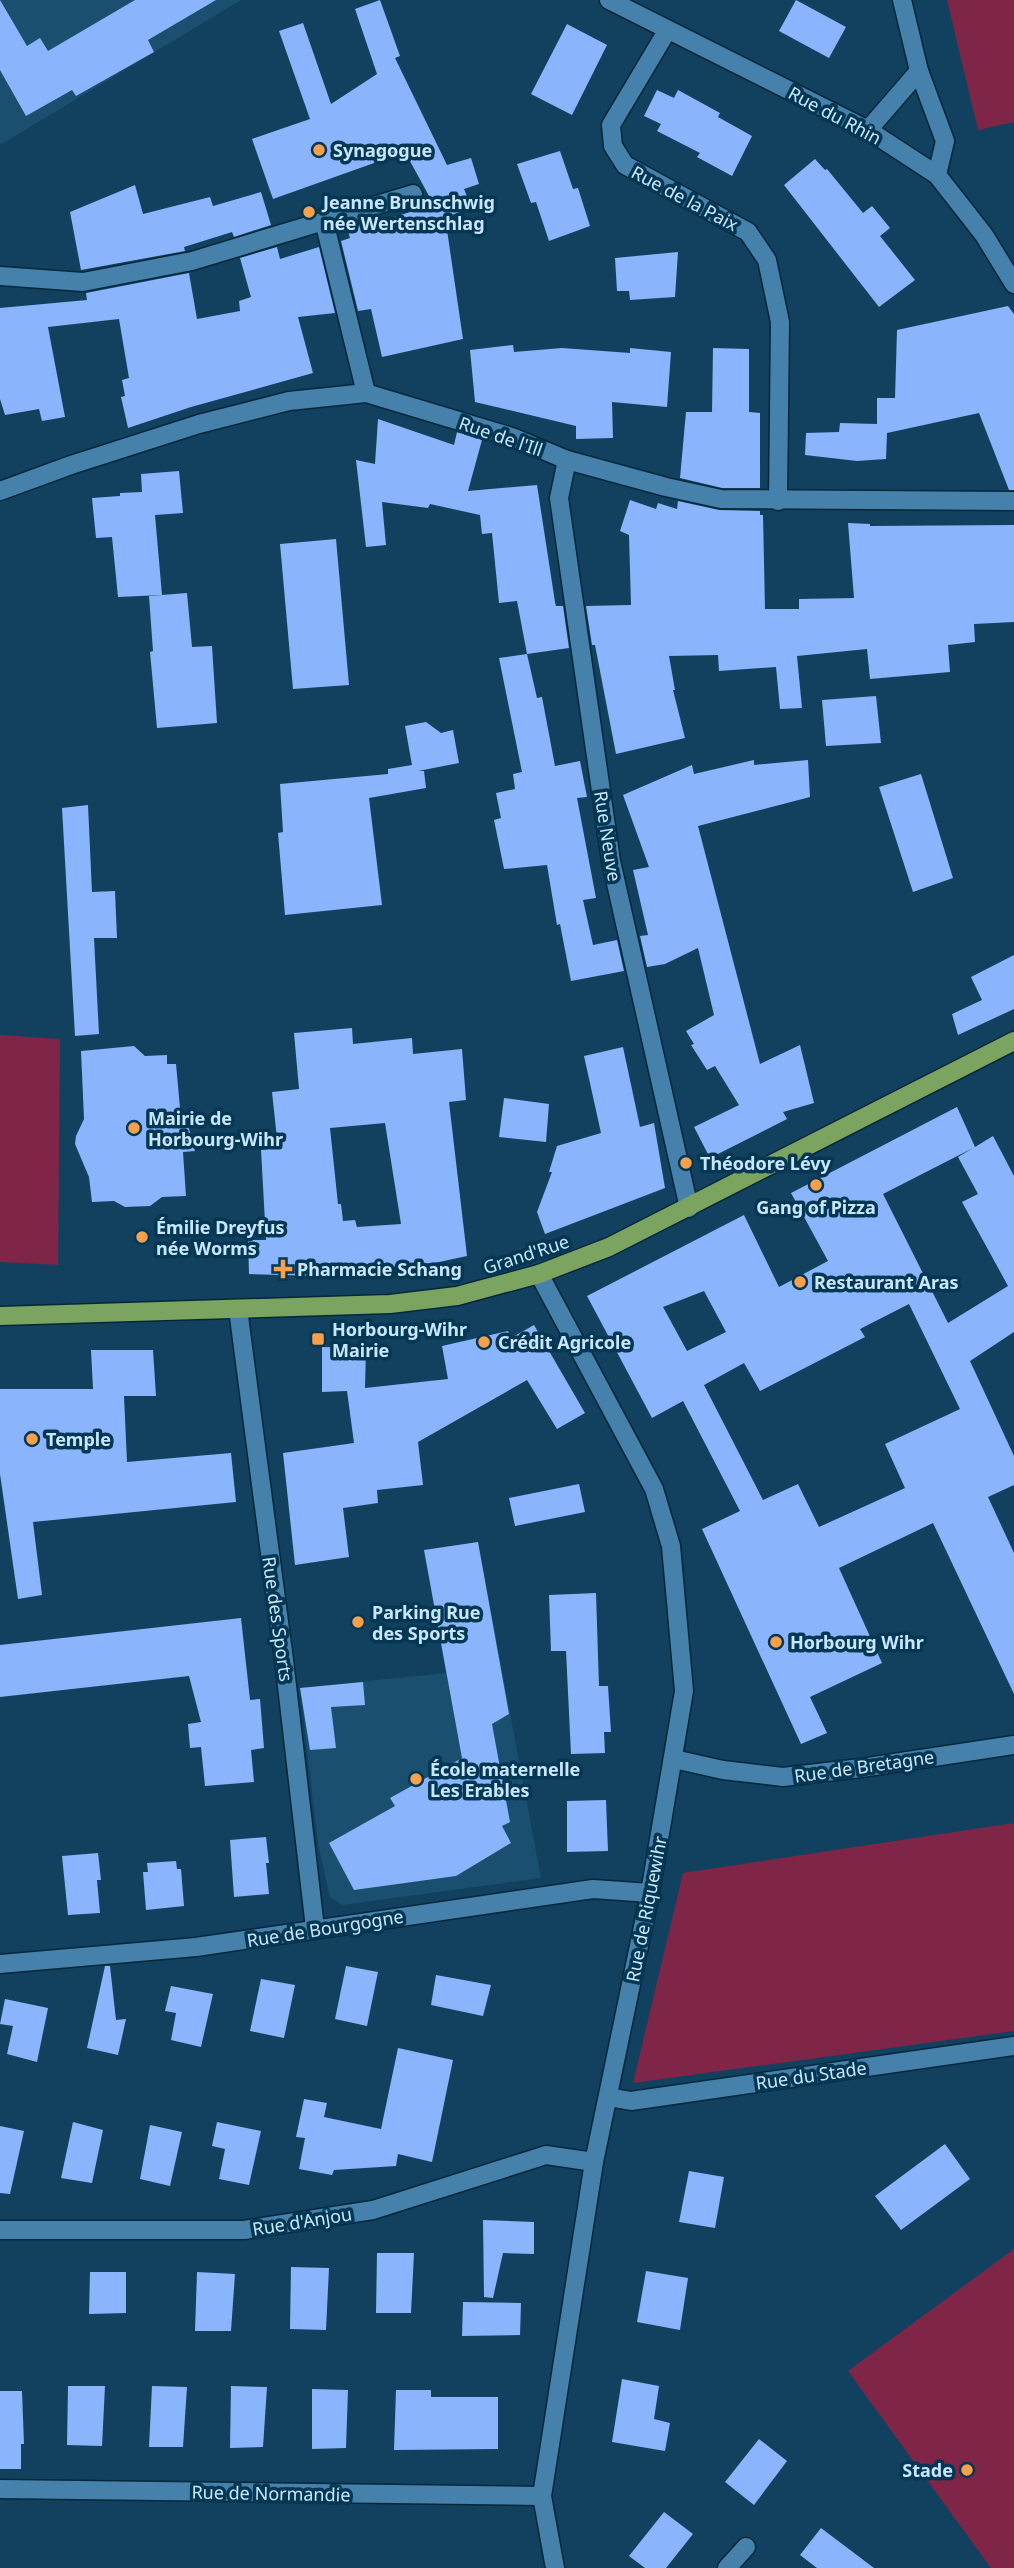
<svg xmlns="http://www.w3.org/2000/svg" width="1014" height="2568" font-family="'Noto Sans',sans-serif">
	<rect width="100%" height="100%" fill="#12415f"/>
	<g fill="#1a4f70">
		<path d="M0 0H241L0 145Z"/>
		<path d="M478 1542 541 1878 342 1905 330 1897 318 1844 300 1688 446 1673 424 1550Z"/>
	</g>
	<g fill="#7f2548">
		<path d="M947 0H1014V122L978 130Z"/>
		<path d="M0 1035 60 1039 58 1265 0 1262Z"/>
		<path d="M1014 1823V2031L633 2083 683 1873Z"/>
		<path d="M1014 2249V2568H991L848 2371Z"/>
	</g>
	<g fill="#8ab4fc" fill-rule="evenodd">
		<path d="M0 0 27 46 40 38 48 51 135 0H216L148 40 154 52 76 96 72 90 26 116 0 70Z"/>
		<path d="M380 0 400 56 395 58 447 165 471 158 479 184 464 189 472 209 451 215 455 227 447 230 463 339 382 357 371 309 358 311 341 241 350 238 347 228 377 220V222L434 205 405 152 273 199 252 139 310 119 279 31 303 23 331 104 377 74 355 9Z"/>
		<path d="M796 0 846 27 829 58 779 31Z"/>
		<path d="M567 24 607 45 572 115 531 94Z"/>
		<path d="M657 90 674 98 678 90 720 113 718 117 752 136 732 176 697 157 700 153 657 131 661 124 644 116Z"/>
		<path d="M560 151 573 189 578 188 590 226 549 241 536 202 531 203 517 164Z"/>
		<path d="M815 159 825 170 827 169 863 213 872 206 890 228 880 236 915 280 879 307 784 185Z"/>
		<path d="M135 185 143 214 210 197 213 206 261 192 271 225 234 237 232 232 184 247 185 251 81 270 70 212Z"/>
		<path d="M277 247 280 259 319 247 335 313 298 317 313 373 191 407 128 428 121 397 125 396 122 380 129 378 119 319 48 327 65 417 42 421 39 409 5 415 0 399V308L87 300 86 293 189 273 197 319 240 311 239 301 251 297 240 258Z"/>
		<path d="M678 252 675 297 630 300 629 291H617L615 258Z"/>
		<path d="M1008 306 1014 314V490H1009L979 413 887 433 886 459 857 461 805 455 806 433 839 432 840 423 877 424V398H895L897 330Z"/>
		<path d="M513 345 514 352 562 348 630 353V348L671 352 667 407 612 402 613 438 576 439V426L475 402 470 350Z"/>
		<path d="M713 348 749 349V412L760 413V488H722L680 478 686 412H712Z"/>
		<path d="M378 419 454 445 457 432 482 440 468 491 537 485 555 602 556 606H563L569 648 527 654 517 601 499 603 492 533 482 534 480 515 430 504 428 508 382 502 386 545 366 547 356 460 375 464Z"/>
		<path d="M179 471 183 513 155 515 162 595 118 597 112 537 96 538 92 498 120 496V493L142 492 141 474Z"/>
		<path d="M630 500 656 509 658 503 677 509 678 501 719 510 760 511V515H763L765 609H799V599L854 598 848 523 870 524V526L1014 525V622L974 624 975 642 948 645 950 672 870 679 867 649 797 656 802 708 780 709 776 667 719 671 718 655 669 656 675 690H673L685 738 616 754 595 645H592L586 606 631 605 629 535 620 531Z"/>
		<path d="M336 539 349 685 293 689 280 544Z"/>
		<path d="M187 593 192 647 212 646 217 723 157 728 150 652 153 651 149 596Z"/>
		<path d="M527 654 537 698 542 697 555 766 580 761 587 797 577 798 596 898 583 900 593 945 617 940 624 971 571 981 560 924 557 925 547 865 504 869 494 820 501 818 496 793 515 789 513 774 522 772 499 658Z"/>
		<path d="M876 696 881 743 826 746 822 700Z"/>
		<path d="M426 722 441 733 453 730 459 763 418 771H424L426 788 369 798 382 905 285 915 278 833 283 832 280 784 388 774V769L412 765 405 726Z"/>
		<path d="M754 760V765L808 760 810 797 698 826 760 1064 800 1045 814 1103 783 1112 787 1119 710 1158 694 1127 739 1105 715 1066 707 1070 691 1045 694 1044 686 1031 714 1015 698 948 665 964 647 967 640 936 648 935 633 870 649 867 623 795 692 765 694 774Z"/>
		<path d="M921 774 953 878 913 892 879 787Z"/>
		<path d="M88 805 92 892 115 891 117 938H94L99 1034 75 1036 62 808Z"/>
		<path d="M1014 955V1009L958 1035 952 1014 982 1000 971 977Z"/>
		<path d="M352 1028 353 1044 412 1038 413 1054 462 1049 466 1100 449 1102 467 1256 439 1262 322 1276 249 1274 248 1240H266L261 1150 278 1148 272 1092 299 1089 294 1033ZM385 1123 401 1224 357 1227 355 1220 343 1221 341 1204H338L330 1128Z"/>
		<path d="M134 1046 145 1056 167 1055V1064H176L181 1119 186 1118 195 1151 183 1152 186 1196 162 1197 150 1206 125 1207 114 1201 92 1202 89 1177 75 1144 76 1136 84 1119 81 1051Z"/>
		<path d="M623 1047 640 1127 654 1123 665 1188 545 1234 537 1212 552 1172H549L557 1146 601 1133 584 1056Z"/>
		<path d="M504 1098 549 1104 546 1142 499 1137Z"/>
		<path d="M957 1107 975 1147 993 1136 1014 1176V1332L970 1361 1014 1456V1485L988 1497 1014 1553V1694L933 1523 839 1568 882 1663 810 1697 827 1733 801 1744 702 1529 740 1511 683 1401 652 1418 587 1296 744 1215 779 1287 828 1261 791 1193ZM973 1148 958 1157 978 1194 962 1202 1008 1286 948 1323 883 1194ZM704 1291 726 1332 687 1351 663 1307ZM909 1304 960 1409 885 1444 905 1488 819 1527 798 1484 763 1500 704 1385 744 1363 760 1391 865 1337 860 1329Z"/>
		<path d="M534 1325 585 1413 557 1429 527 1380 418 1442 423 1485 377 1490 378 1503 343 1508 349 1557 295 1565 283 1453 354 1443 347 1391 322 1392V1347L366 1348 365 1388 448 1379 442 1346 508 1331 511 1338Z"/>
		<path d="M91 1350H153L156 1396H124L127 1462 231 1453 236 1502 33 1522 42 1595 18 1599 0 1474V1389H93Z"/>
		<path d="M579 1484 585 1512 515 1526 509 1498Z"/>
		<path d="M478 1542 509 1714 492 1724 510 1822 502 1826 511 1843 456 1876 354 1890 329 1843 395 1806 390 1798 462 1758 424 1550Z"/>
		<path d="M596 1593 599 1686H608L611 1732H604L605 1753 571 1754 566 1651H551L549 1595Z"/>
		<path d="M241 1618 250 1700 260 1699 264 1748 251 1750 254 1782 205 1786 201 1747 190 1748 188 1724 201 1722 189 1676 0 1697V1645Z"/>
		<path d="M363 1682 365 1705 331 1707 336 1748 310 1750 300 1688Z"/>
		<path d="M606 1800 608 1851 567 1852V1801Z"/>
		<path d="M266 1837 269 1863H266L269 1894 234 1897 230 1840Z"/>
		<path d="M98 1853 101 1880H97L100 1913 68 1915 62 1856Z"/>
		<path d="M176 1861 177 1869H181L184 1906 146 1910 143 1872H148L147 1863Z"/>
		<path d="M105 1966H110L116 2020 126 2019 118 2055 87 2048Z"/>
		<path d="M346 1966 378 1972 367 2026 335 2019Z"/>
		<path d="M436 1975 491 1985 483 2016 431 2005Z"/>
		<path d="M261 1979 295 1985 284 2038 250 2031Z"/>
		<path d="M171 1986 213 1994 201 2047 171 2040 176 2013 165 2011Z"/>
		<path d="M5 1999 48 2008 37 2062 7 2054 13 2026 0 2024Z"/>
		<path d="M398 2048 453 2060 432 2162 398 2154 396 2166 334 2170 332 2175 299 2169 305 2138 296 2137 304 2099 327 2103 324 2117 381 2129Z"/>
		<path d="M73 2122 103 2130 92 2183 61 2178Z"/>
		<path d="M217 2122 261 2131 249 2185 219 2179 225 2149 212 2146Z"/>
		<path d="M150 2125 182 2132 170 2186 140 2179Z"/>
		<path d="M0 2126 24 2131 10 2194 0 2193Z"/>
		<path d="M945 2144 970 2179 901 2230 875 2196Z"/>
		<path d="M689 2171 724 2177 715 2228 679 2222Z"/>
		<path d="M483 2220 534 2222V2254L503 2253 493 2298 484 2297Z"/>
		<path d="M377 2253H414L411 2313H376Z"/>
		<path d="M291 2267 329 2268 326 2330 290 2329Z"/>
		<path d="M646 2271 688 2278 680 2330 637 2322Z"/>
		<path d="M90 2272H126V2313L89 2314Z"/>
		<path d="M197 2272 235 2274 231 2331H195Z"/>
		<path d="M463 2302 521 2303 520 2335 462 2336Z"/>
		<path d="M622 2379 659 2386 654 2419 670 2423 665 2451 612 2442Z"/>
		<path d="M68 2386H105L102 2446 67 2445Z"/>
		<path d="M152 2386 187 2387 183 2447H149Z"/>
		<path d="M231 2386 267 2387 263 2447 230 2448Z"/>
		<path d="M312 2389 348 2390 346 2448 312 2449Z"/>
		<path d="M396 2390H431V2397H498V2449L394 2450Z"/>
		<path d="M0 2391H22L24 2444H21V2469H0Z"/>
		<path d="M759 2439 787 2461 754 2505 725 2482Z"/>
		<path d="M664 2512 693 2534 666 2568H645L629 2556Z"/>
		<path d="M821 2528 874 2568H817L800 2555Z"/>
	</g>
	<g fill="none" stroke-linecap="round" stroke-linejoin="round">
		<g stroke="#06273b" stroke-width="21">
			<g id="minor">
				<path d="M609 0 868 130 937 175 984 235 1014 284"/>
				<path d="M902 0 919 71 945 141 937 175"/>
				<path d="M667 31 611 125 613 146 625 165 748 232 767 260 780 322 778 501"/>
				<path d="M868 130 919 71"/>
				<path d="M0 276 83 282 192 261 324 221"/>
				<path d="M366 393 324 221 413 194"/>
				<path d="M567 460 559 498 611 861 689 1208"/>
				<path d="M0 491 71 465 199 424 289 401 366 393 512 437 567 460 666 487 721 499 1014 501"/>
				<path d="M539 1274 654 1489 671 1546 684 1691 650 1893 594 2162 542 2496 555 2568"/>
				<path d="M238 1309 284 1660 315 1928"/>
				<path d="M674 1759 723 1770 783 1777 861 1768 1014 1745"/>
				<path d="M0 1964 196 1947 593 1889 650 1893"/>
				<path d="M608 2097 631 2101 1014 2046"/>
				<path d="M0 2230H244L373 2210 546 2155 594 2162"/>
				<path d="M0 2489 542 2496"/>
				<path d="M727 2568 746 2547"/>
			</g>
		</g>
		<g stroke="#06273b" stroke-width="21">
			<path id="major" d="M0 1316 390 1304 457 1296 539 1274 609 1247 1014 1041"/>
		</g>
		<use href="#minor" stroke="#4581aa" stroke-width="18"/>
		<use href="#major" stroke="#7aa460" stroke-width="18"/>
	</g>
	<g fill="#f9a04d" stroke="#043753" stroke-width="2.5">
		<circle cx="319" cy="150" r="7"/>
		<circle cx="309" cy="212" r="7"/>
		<circle cx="134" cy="1128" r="7"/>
		<circle cx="686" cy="1163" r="7"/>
		<circle cx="816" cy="1185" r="7"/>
		<circle cx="142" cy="1237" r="7"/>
		<path d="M279.5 1258.5h7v7h7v7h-7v7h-7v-7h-7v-7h7z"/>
		<circle cx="800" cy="1282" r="7"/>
		<rect x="311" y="1332" width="14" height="14" rx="3.5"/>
		<circle cx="484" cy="1342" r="7"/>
		<circle cx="32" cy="1439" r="7"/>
		<circle cx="358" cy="1622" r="7"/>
		<circle cx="776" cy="1642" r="7"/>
		<circle cx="416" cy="1779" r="7"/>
		<circle cx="967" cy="2470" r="7"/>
	</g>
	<g text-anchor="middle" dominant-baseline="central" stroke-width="7" stroke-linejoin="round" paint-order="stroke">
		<g font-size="18" fill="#c8e6fd" stroke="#043753">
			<text transform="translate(835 115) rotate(28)">Rue du Rhin</text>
			<text transform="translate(685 198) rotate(28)">Rue de la Paix</text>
			<text transform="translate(501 436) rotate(19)">Rue de l'Ill</text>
			<text transform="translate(608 836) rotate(81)">Rue Neuve</text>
			<text transform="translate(526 1254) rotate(-18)">Grand'Rue</text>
			<text transform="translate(278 1619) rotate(82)">Rue des Sports</text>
			<text transform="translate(864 1766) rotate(-8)">Rue de Bretagne</text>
			<text transform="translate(646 1909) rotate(-79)">Rue de Riquewihr</text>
			<text transform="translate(325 1928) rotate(-9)">Rue de Bourgogne</text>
			<text transform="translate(811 2075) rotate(-8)">Rue du Stade</text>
			<text transform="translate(302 2221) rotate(-9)">Rue d'Anjou</text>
			<text transform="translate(271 2493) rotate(1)">Rue de Normandie</text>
		</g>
		<g font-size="18" font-weight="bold" fill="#c8e6fd" stroke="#043753" text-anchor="start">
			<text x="333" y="150">Synagogue</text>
			<text x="323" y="202">Jeanne Brunschwig<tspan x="323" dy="21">née Wertenschlag</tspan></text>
			<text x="148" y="1118">Mairie de<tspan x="148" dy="21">Horbourg-Wihr</tspan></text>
			<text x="700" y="1163">Théodore Lévy</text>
			<text x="816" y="1207" text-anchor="middle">Gang of Pizza</text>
			<text x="156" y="1227">Émilie Dreyfus<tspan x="156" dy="21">née Worms</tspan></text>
			<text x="297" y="1269">Pharmacie Schang</text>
			<text x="814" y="1282">Restaurant Aras</text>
			<text x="332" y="1329">Horbourg-Wihr<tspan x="332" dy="21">Mairie</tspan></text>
			<text x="498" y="1342">Crédit Agricole</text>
			<text x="46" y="1439">Temple</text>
			<text x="372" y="1612">Parking Rue<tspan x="372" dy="21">des Sports</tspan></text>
			<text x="790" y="1642">Horbourg Wihr</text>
			<text x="430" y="1769">École maternelle<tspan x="430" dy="21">Les Erables</tspan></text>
			<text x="953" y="2470" text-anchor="end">Stade</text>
		</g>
	</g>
</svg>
